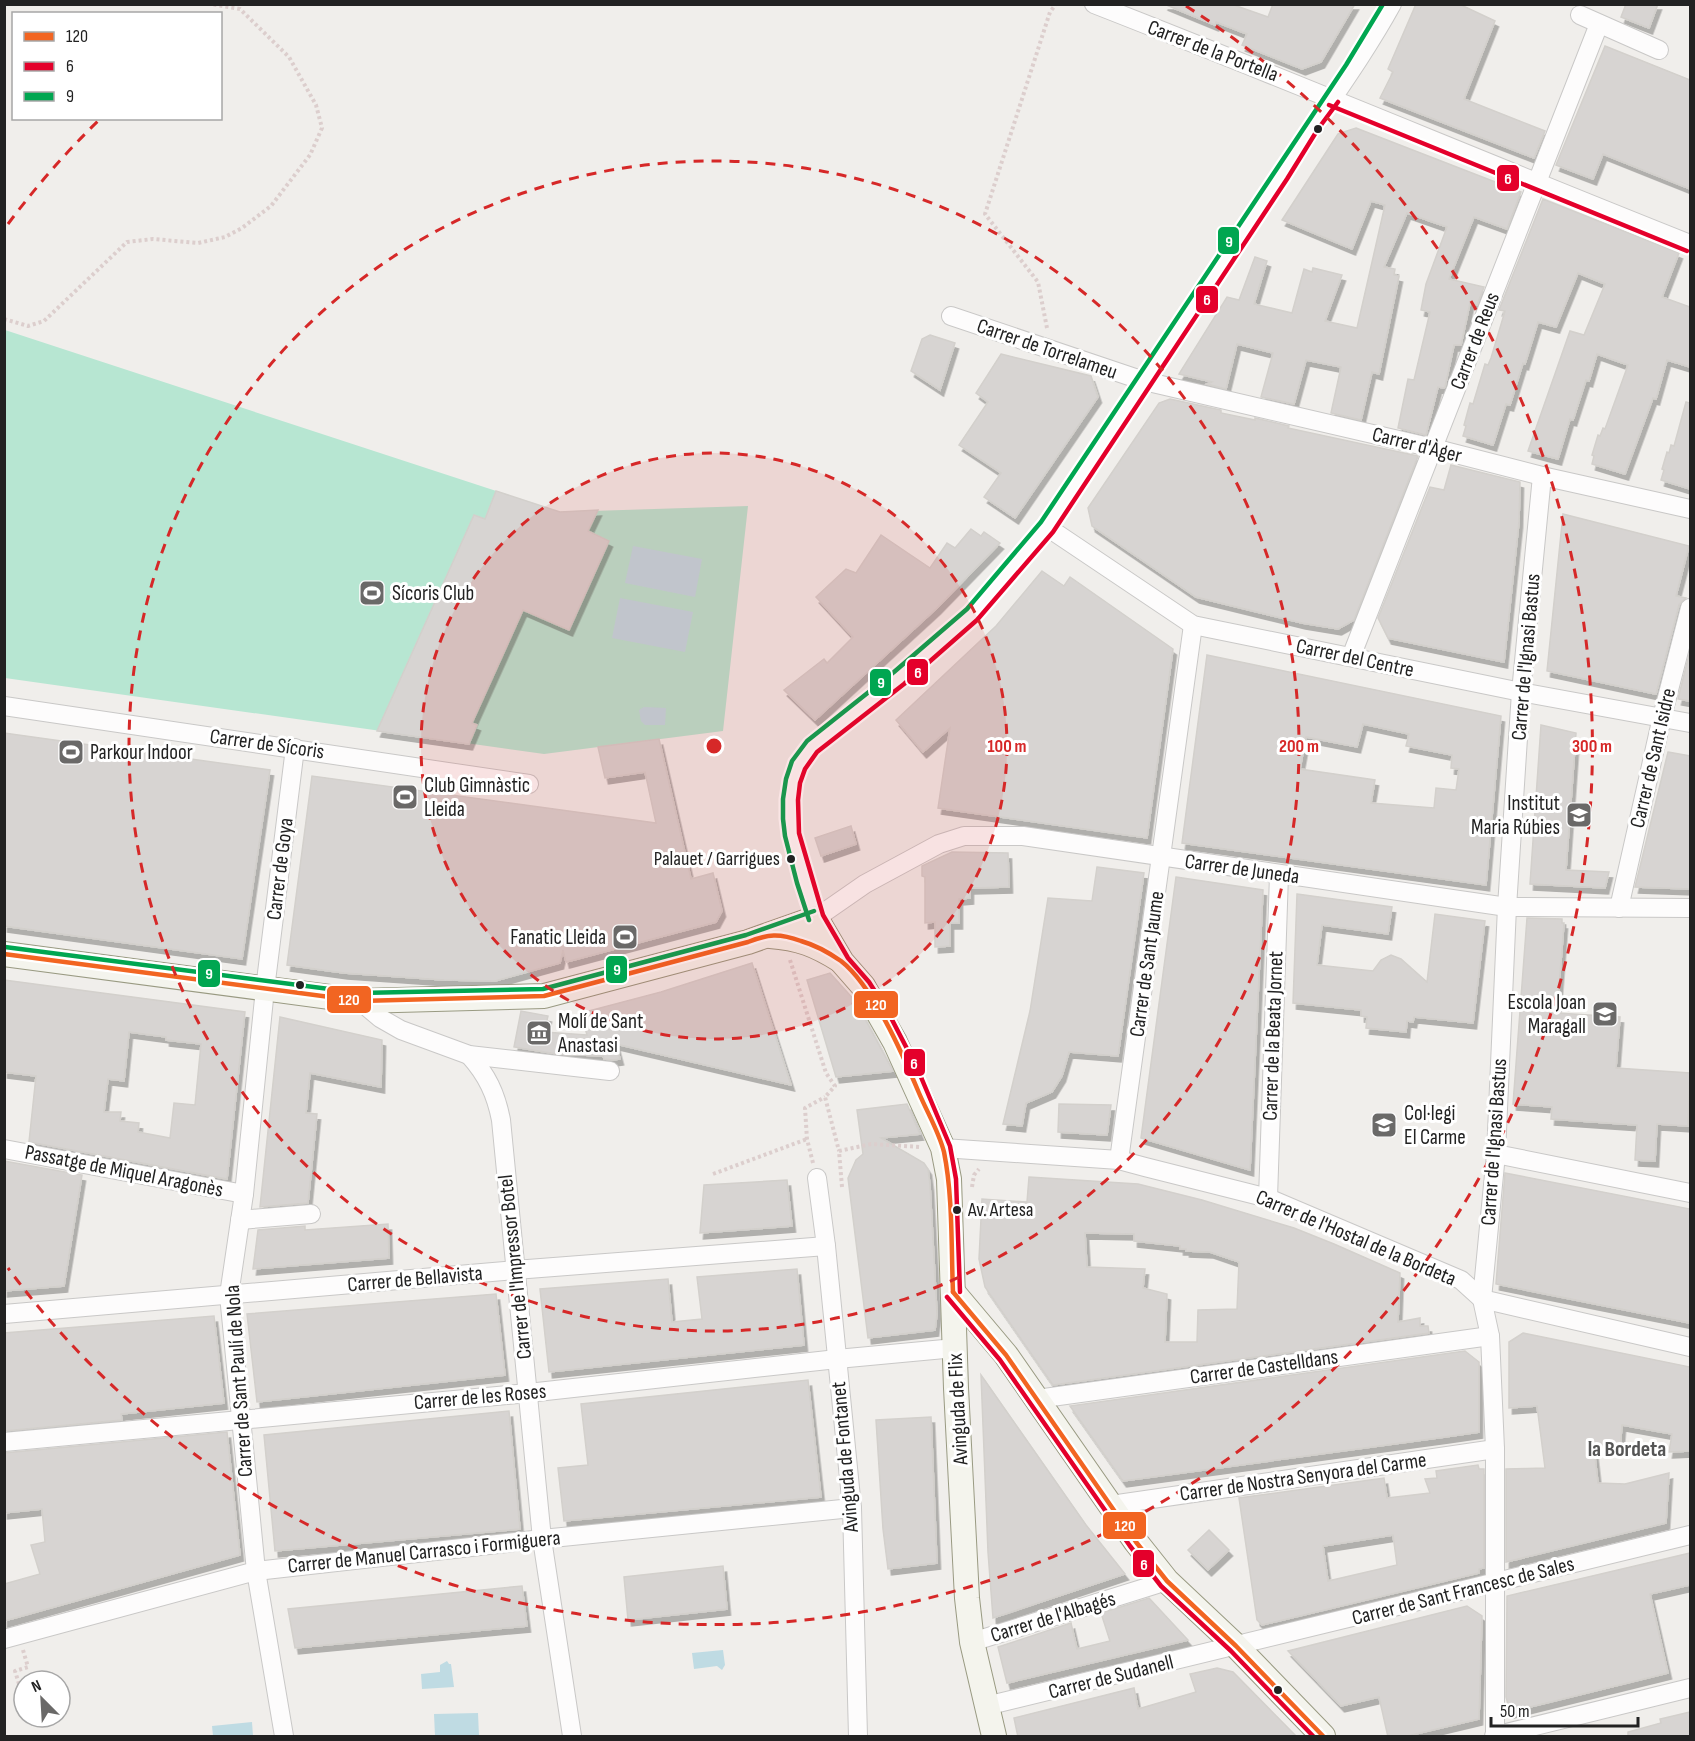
<svg xmlns="http://www.w3.org/2000/svg" width="1695" height="1741" font-family="'Sofia Sans Condensed',sans-serif">
	<defs>
		<filter id="shadow"><feDropShadow dx="3.5" dy="6" stdDeviation="0" flood-color="#0004"/></filter>
	</defs>
	<rect width="100%" height="100%" fill="#f0eeeb"/>
	<path fill="#b7e6d2" d="M5 330 560 512 748 506 723 731 544 754 5 678Z"/>
	<g fill="#bfdbe3">
		<path d="M633 546 702 559 695 597 625 583Z"/>
		<path d="M620 598 693 612 685 652 612 638Z"/>
		<path d="M644 707 666 708 665 725H645L641 721 639 710Z"/>
		<path d="M723 1650 725 1665 722 1670 717 1666 694 1669 692 1653Z"/>
		<path d="M447 1661 449 1664H451L454 1687 422 1689 421 1674 440 1672V1665Z"/>
		<path d="M478 1713 479 1736H435L434 1714Z"/>
		<path d="M252 1722 253 1736H213L212 1726Z"/>
	</g>
	<g fill="#d7d4d2" stroke="#d3d0cc" stroke-width="1.5" fill-rule="evenodd" filter="url(#shadow)">
		<path d="M1164 4H1231L1268 17 1273 4H1355L1321 62 1302 69 1242 45 1247 34 1216 22 1215 25Z"/>
		<path d="M1416 4H1459L1495 21 1464 99 1545 131 1534 158 1380 98 1393 72 1388 69Z"/>
		<path d="M1626 4H1658L1649 28 1621 17Z"/>
		<path d="M1605 46 1690 80V189L1603 154 1593 179 1556 165Z"/>
		<path d="M1356 128 1521 192 1507 229 1474 217 1449 279 1484 287 1477 305 1470 303 1461 345H1454L1445 387 1444 388 1438 387 1426 435 1398 428 1408 379 1414 380 1430 312 1421 310 1426 284 1447 227 1407 213 1384 267 1395 269 1394 275 1399 276 1379 374 1372 372 1361 420 1331 413 1341 367 1306 360 1294 404 1261 397 1273 353 1237 344 1226 389 1207 384 1212 382 1179 374 1227 297 1239 300 1255 257 1267 261 1254 304 1292 313 1304 269 1312 272 1313 268 1342 275 1325 321 1357 328 1385 205 1371 201 1352 249 1282 220 1338 134Z"/>
		<path d="M1543 199 1679 253 1662 297 1690 307V367L1667 360 1656 399 1653 398 1625 474 1592 464 1594 456 1592 455 1598 435 1600 436 1603 428 1605 429 1628 365 1597 354 1589 381 1586 380 1573 420 1570 419 1558 459 1528 451 1570 331 1584 335 1605 284 1578 273 1556 327 1538 322 1525 364 1523 363 1510 405 1506 404 1493 445 1463 436 1466 426 1464 425 1470 403 1473 404 1485 364 1488 365 1491 358 1505 311 1499 310Z"/>
		<path d="M930 335 955 343 940 390 911 371 922 339Z"/>
		<path d="M1001 354 1091 376 1098 397 1015 518 984 497 1001 473 959 445 988 402 976 393Z"/>
		<path d="M1170 399 1221 410V413L1255 420V418L1289 426 1288 428 1418 456 1354 620 1338 629 1302 623 1196 597 1092 526 1088 508 1159 403Z"/>
		<path d="M1686 402 1690 403V489L1661 480 1664 470 1662 469 1667 452 1669 453 1671 445 1674 446Z"/>
		<path d="M1451 465 1520 482 1519 522 1504 662 1388 638 1378 618 1430 487 1444 490Z"/>
		<path d="M496 491 560 512 598 510 588 531 609 541 569 630 523 610 472 723 477 725 469 744 377 731 474 515 485 519Z"/>
		<path d="M1563 514 1689 546 1676 596 1686 598 1679 605 1656 694 1547 671Z"/>
		<path d="M971 529 981 536 984 532 1000 543 937 608 815 720 784 690 824 659 827 663 853 637 816 597 846 569 856 573 881 535 930 568 947 543 955 548Z"/>
		<path d="M1042 571 1064 586 1070 577 1173 649 1147 838 938 808 950 728 923 752 896 720 996 626Z"/>
		<path d="M1690 651V701L1678 699Z"/>
		<path d="M1207 655 1501 716 1486 885 1182 843ZM1363 724 1409 734 1406 746 1452 755 1451 768 1459 769 1456 790 1436 788 1434 808 1371 803 1375 780 1300 769 1306 737 1357 747Z"/>
		<path d="M1541 725 1576 733 1566 870 1609 872 1605 888 1530 884Z"/>
		<path d="M4 733 270 770 242 959 4 926Z"/>
		<path d="M659 739 691 879 713 873 722 911 716 922 566 962 563 950 560 963 495 981 444 980 344 973 287 965 312 776 656 823 645 772 605 778 598 747Z"/>
		<path d="M1668 752 1690 756V889L1635 887Z"/>
		<path d="M851 826 856 844 821 856 815 838Z"/>
		<path d="M952 852 1008 853 1009 887 970 888V898L959 899V923H950V946L935 947V922L925 923V877L922 876V866Z"/>
		<path d="M1097 867 1144 873 1118 1056 1069 1052 1062 1076 1052 1092 1026 1103 1022 1126 1003 1124 1030 1011 1048 898 1092 901Z"/>
		<path d="M1176 877 1263 890 1250 1170 1141 1138Z"/>
		<path d="M1297 894 1392 907 1388 934 1322 925 1317 965 1373 971 1381 960 1391 955 1401 959 1427 982 1435 914 1485 921 1473 1023 1414 1017 1413 1022 1407 1021 1406 1032 1366 1028 1367 1017 1361 1016V1010L1293 1003Z"/>
		<path d="M1527 918 1562 919V923H1564L1557 1013 1620 1017 1616 1068 1690 1073 1688 1126 1657 1124 1655 1161 1635 1160 1637 1125 1551 1119 1552 1107 1513 1104Z"/>
		<path d="M752 963 791 1085 616 1044 620 1059 613 1060 604 1059 603 1056 557 1054 514 1047 521 1011 548 1016 544 1032 587 1035 581 1013 661 992Z"/>
		<path d="M830 973 856 1002 893 1071 836 1077 807 980Z"/>
		<path d="M4 980 245 1012 227 1179 29 1142 36 1076 4 1072ZM129 1032 166 1037V1040L201 1044 195 1105 174 1103 170 1138 138 1132 139 1123 120 1121 121 1112H104L108 1079 124 1081Z"/>
		<path d="M280 1017 382 1040 381 1087 310 1073 306 1113 317 1114 308 1203 260 1207Z"/>
		<path d="M907 1104 920 1134 881 1138 924 1163 928 1169 930 1185 937 1314 935 1330 868 1338 848 1178 856 1160 863 1154 857 1110Z"/>
		<path d="M1059 1104 1111 1105 1107 1135 1058 1132Z"/>
		<path d="M4 1161 82 1175 64 1286 4 1291Z"/>
		<path d="M1505 1173 1690 1209V1323L1496 1284Z"/>
		<path d="M1029 1177 1138 1184 1202 1200 1294 1228 1334 1244 1400 1273 1398 1322 1420 1318V1326H1428L1429 1333 1053 1385 985 1287 979 1259 982 1199 1027 1202ZM1085 1233 1134 1234V1241L1180 1246V1249H1186V1251L1210 1252 1239 1262 1237 1309 1198 1310 1197 1342H1165L1167 1294 1143 1288 1145 1269 1087 1267Z"/>
		<path d="M787 1180 792 1226 700 1233 704 1185Z"/>
		<path d="M388 1224 389 1258 253 1269 258 1230 305 1226V1230Z"/>
		<path d="M797 1269 804 1345 549 1372 540 1289 668 1279 672 1322 702 1319 697 1277Z"/>
		<path d="M496 1294 505 1375 257 1402 247 1314Z"/>
		<path d="M214 1316 224 1403 121 1414 122 1420 4 1431V1333Z"/>
		<path d="M1523 1333 1690 1367V1451L1669 1452 1672 1434 1622 1425 1620 1449 1594 1448 1598 1483 1625 1484 1669 1473 1666 1523 1506 1562V1469L1545 1468 1537 1406 1509 1408V1342Z"/>
		<path d="M1465 1351 1479 1362V1432L1445 1437 1123 1481 1070 1406Z"/>
		<path d="M981 1375 1086 1525 1125 1574 993 1618 988 1552Z"/>
		<path d="M808 1380 821 1497 564 1521 558 1468 588 1465 581 1404Z"/>
		<path d="M509 1411 520 1529 275 1551 264 1435Z"/>
		<path d="M931 1417 937 1563 888 1569 883 1529 876 1420Z"/>
		<path d="M227 1432 240 1555 4 1621V1584L40 1574 31 1545 45 1542 42 1509 4 1513V1453Z"/>
		<path d="M1478 1465 1479 1469H1484V1568L1479 1569V1573L1262 1625 1257 1620 1239 1498 1384 1478 1387 1498 1430 1493 1425 1479 1437 1478 1436 1471ZM1393 1535 1397 1565 1328 1581 1323 1546Z"/>
		<path d="M1209 1530 1229 1550 1208 1570 1188 1550Z"/>
		<path d="M1690 1553V1585L1650 1594 1668 1673 1510 1712 1506 1697 1507 1596Z"/>
		<path d="M723 1566 727 1609 628 1620 624 1577Z"/>
		<path d="M522 1586 527 1626 295 1648 288 1609Z"/>
		<path d="M1149 1598 1188 1640 1007 1683 998 1647 1071 1623 1077 1649 1110 1641 1101 1613Z"/>
		<path d="M1467 1606 1482 1616 1479 1719 1403 1737H1388L1379 1697 1341 1706 1288 1651Z"/>
		<path d="M1217 1668 1233 1672 1297 1737H1018L1014 1718 1134 1688 1138 1709 1196 1692 1190 1674Z"/>
		<path d="M1690 1712V1737H1628V1732L1661 1723 1660 1719Z"/>
	</g>
	<g fill="none" stroke-linecap="round" stroke-linejoin="round">
		<g stroke="#c9c8c7" stroke-width="20">
			<g id="street">
				<path d="M1094 4C1294 82 1491 165 1690 244"/>
				<path d="M1392 4C1359 64 1317 118 1281 175L1047 527 972 614 899 678 812 747 798 765 793 781 790 800V818L792 834 804 881 816 918 865 884 939 844 964 836H1023L1507 907 1690 908"/>
				<path d="M1580 15 1659 50"/>
				<path d="M951 316 1144 381 1433 448 1542 476 1690 509"/>
				<path d="M1047 527 1193 625 1521 692 1690 723"/>
				<path d="M1351 657 1599 24"/>
				<path d="M4 706 529 784"/>
				<path d="M1619 908 1662 717 1690 608"/>
				<path d="M360 1001 380 1018 401 1030 469 1055 610 1071"/>
				<path d="M469 1055C487 1075 496 1094 501 1120L542 1539 572 1736"/>
				<path d="M943 1148 1119 1160 1145 1167 1268 1198 1461 1280 1482 1299 1690 1347"/>
				<path d="M4 1149 244 1194"/>
				<path d="M1496 1154 1690 1193"/>
				<path d="M1119 1160 1193 625"/>
				<path d="M817 1178 826 1246 852 1508 858 1736"/>
				<path d="M1268 1198 1279 875"/>
				<path d="M240 1220 311 1214"/>
				<path d="M4 1314 515 1270 826 1246"/>
				<path d="M1037 1399 1490 1336"/>
				<path d="M4 1442 528 1393 837 1359 955 1348"/>
				<path d="M1111 1505 1495 1449"/>
				<path d="M4 1639 256 1571 542 1539 852 1508"/>
				<path d="M972 1642 1167 1581"/>
				<path d="M986 1706 1690 1535"/>
				<path d="M284 1736 256 1571 229 1295 244 1194 265 989 295 748"/>
				<path d="M1494 1736 1690 1688"/>
				<path d="M1495 1736V1449L1490 1336 1482 1299 1496 1154 1507 907 1521 692 1542 476"/>
			</g>
		</g>
		<g stroke="#999a82" stroke-width="26">
			<g id="secondary">
				<path d="M770 936C799 938 816 945 840 960"/>
				<path d="M4 954 360 1001 544 996 748 942 816 918 842 962 863 986 895 1042 943 1148 949 1179 956 1388 967 1598 972 1642 994 1736"/>
				<path d="M953 1292 1006 1355 1136 1542 1167 1581 1236 1646 1323 1736"/>
			</g>
		</g>
		<g stroke="#dccecd" stroke-width="4" stroke-dasharray="3 3" stroke-linecap="butt">
			<path d="M4 319 28 326 44 321 127 242 153 239 198 243 225 237 242 228 271 206 310 155 322 128 316 105 289 57 240 9 211 4"/>
			<path d="M1047 328 1038 282 985 214 1050 12 1056 4"/>
			<path d="M790 960 826 1073 835 1086 825 1097 839 1151"/>
			<path d="M813 1163 807 1139 805 1108 825 1097"/>
			<path d="M713 1174 807 1139"/>
			<path d="M842 1187 839 1151 871 1144 921 1147"/>
			<path d="M972 1187 974 1175 979 1169"/>
			<path d="M23 1650 28 1667 15 1671 24 1700"/>
		</g>
		<use href="#street" stroke="#fdfcfc" stroke-width="18"/>
		<use href="#secondary" stroke="#f4f4ed" stroke-width="24"/>
		<g stroke="#fff" stroke-width="9">
			<g id="bus-1">
				<path d="M4 954 360 1001 544 996 748 942C768 934 779 933 801 941 815 945 828 952 841 961 873 986 903 1055 919 1093 927 1112 939 1132 944 1152 953 1197 951 1245 953 1292"/>
				<path d="M953 1292 1006 1355 1136 1542 1167 1581 1236 1646 1323 1736"/>
			</g>
		</g>
		<g stroke="#fff" stroke-width="9">
			<g id="bus-2">
				<path d="M1329 105 1687 251"/>
				<path d="M960 1292 956 1179 950 1146 918 1070 887 1010 869 982 848 958 823 915 799 833 798 800 800 783 805 769 817 752 904 684 977 620 1053 532 1287 179 1318 129 1338 102"/>
				<path d="M947 1297 1000 1360 1130 1546 1161 1586 1231 1651 1313 1736"/>
			</g>
		</g>
		<g stroke="#fff" stroke-width="9">
			<g id="bus-3">
				<path d="M809 920 797 883 785 836 783 819V799L786 779 792 761 807 741 894 672 967 609 1041 522 1346 65 1383 4"/>
				<path d="M5 947 360 993 543 989 746 935 814 911"/>
			</g>
		</g>
		<use href="#bus-1" stroke="#f26522" stroke-width="4.5"/>
		<use href="#bus-2" stroke="#e4002b" stroke-width="4.5"/>
		<use href="#bus-3" stroke="#00a651" stroke-width="4.5"/>
	</g>
	<circle cx="714" cy="746" r="293" fill="#d62828" fill-opacity=".12"/>
	<g fill="none" stroke="#d62828" stroke-width="3" stroke-dasharray="10 8">
		<circle cx="714" cy="746" r="293"/>
		<circle cx="714" cy="746" r="585"/>
		<path d="M8 224A878 878 0 0 1 99 120M1186 6A878 878 0 1 1 8 1268"/>
	</g>
	<defs>
		<g id="stadium-square" transform="scale(1.35)"><rect x="-9" y="-9" width="18" height="18" rx="4" fill="#6a6968" stroke="#fff"/><path d="M0-5a6.5 5 0 1 0 0 10a6.5 5 0 1 0 0-10ZM-3.5-1.8h7v3.6h-7Z" fill="#fff"/></g>
		<g id="school-square" transform="scale(1.35)"><rect x="-9" y="-9" width="18" height="18" rx="4" fill="#6a6968" stroke="#fff"/><path d="M0-5L7-2L0 1L-7-2ZM-4 1L0 2.5L4 1V4Q0 6-4 4Z" fill="#fff"/></g>
		<g id="museum-square" transform="scale(1.35)"><rect x="-9" y="-9" width="18" height="18" rx="4" fill="#6a6968" stroke="#fff"/><path d="M0-6L6-3V-2H-6V-3ZM-5-1h2V3h-2ZM-1-1h2V3h-2ZM3-1h2V3H3ZM-6 4H6V6H-6Z" fill="#fff"/></g>
	</defs>
	<g fill-rule="evenodd">
		<use href="#stadium-square" x="372" y="593"/>
		<use href="#stadium-square" x="71" y="752"/>
		<use href="#stadium-square" x="405" y="797"/>
		<use href="#school-square" x="1579" y="815"/>
		<use href="#stadium-square" x="625" y="937"/>
		<use href="#school-square" x="1605" y="1014"/>
		<use href="#museum-square" x="539" y="1033"/>
		<use href="#school-square" x="1384" y="1125"/>
	</g>
	<g fill="#222" stroke="#fff" stroke-width="2">
		<circle cx="1318" cy="129" r="5"/>
		<circle cx="791" cy="859" r="5"/>
		<circle cx="300" cy="985" r="5"/>
		<circle cx="957" cy="1210" r="5"/>
		<circle cx="1278" cy="1690" r="5"/>
	</g>
	<g text-anchor="middle" dominant-baseline="central" stroke-width="6" stroke-linejoin="round" paint-order="stroke">
		<g font-size="20" fill="#222" stroke="#fff" text-anchor="end">
			<text x="780" y="859">Palauet / Garrigues</text>
			<text x="968" y="1210" text-anchor="start">Av. Artesa</text>
		</g>
		<g font-size="21" fill="#222" stroke="#fff">
			<text transform="translate(1213 51) rotate(21)">Carrer de la Portella</text>
			<text transform="translate(1475 341) rotate(-69)">Carrer de Reus</text>
			<text transform="translate(1047 349) rotate(19)">Carrer de Torrelameu</text>
			<text transform="translate(1417 445) rotate(14)">Carrer d'Àger</text>
			<text transform="translate(1526 657) rotate(-85)">Carrer de l'Ignasi Bastus</text>
			<text transform="translate(1355 658) rotate(12)">Carrer del Centre</text>
			<text transform="translate(267 744) rotate(8)">Carrer de Sícoris</text>
			<text transform="translate(1653 758) rotate(-77)">Carrer de Sant Isidre</text>
			<text transform="translate(280 869) rotate(-83)">Carrer de Goya</text>
			<text transform="translate(1242 869) rotate(8)">Carrer de Juneda</text>
			<text transform="translate(1147 964) rotate(-82)">Carrer de Sant Jaume</text>
			<text transform="translate(1273 1036) rotate(-88)">Carrer de la Beata Jornet</text>
			<text transform="translate(1494 1142) rotate(-86)">Carrer de l'Ignasi Bastus</text>
			<text transform="translate(124 1171) rotate(11)">Passatge de Miquel Aragonès</text>
			<text transform="translate(1356 1238) rotate(23)">Carrer de l'Hostal de la Bordeta</text>
			<text transform="translate(515 1267) rotate(-96)">Carrer de l'Impressor Botel</text>
			<text transform="translate(415 1279) rotate(-5)">Carrer de Bellavista</text>
			<text transform="translate(1264 1367) rotate(-8)">Carrer de Castelldans</text>
			<text transform="translate(239 1381) rotate(-94)">Carrer de Sant Paulí de Nola</text>
			<text transform="translate(480 1397) rotate(-5)">Carrer de les Roses</text>
			<text transform="translate(958 1409) rotate(-93)">Avinguda de Flix</text>
			<text transform="translate(845 1457) rotate(-95)">Avinguda de Fontanet</text>
			<text transform="translate(1303 1477) rotate(-8)">Carrer de Nostra Senyora del Carme</text>
			<text transform="translate(424 1552) rotate(-6)">Carrer de Manuel Carrasco i Formiguera</text>
			<text transform="translate(1463 1591) rotate(-14)">Carrer de Sant Francesc de Sales</text>
			<text transform="translate(1053 1617) rotate(-17)">Carrer de l'Albagés</text>
			<text transform="translate(1111 1677) rotate(-14)">Carrer de Sudanell</text>
		</g>
		<g font-size="21" fill="#222" stroke="#fff" text-anchor="start">
			<text x="392" y="593">Sícoris Club</text>
			<text x="90" y="752">Parkour Indoor</text>
			<text x="424" y="785">Club Gimnàstic<tspan x="424" dy="24">Lleida</tspan></text>
			<text x="1560" y="803" text-anchor="end">Institut<tspan x="1560" dy="24">Maria Rúbies</tspan></text>
			<text x="606" y="937" text-anchor="end">Fanatic Lleida</text>
			<text x="1586" y="1002" text-anchor="end">Escola Joan<tspan x="1586" dy="24">Maragall</tspan></text>
			<text x="558" y="1021">Molí de Sant<tspan x="558" dy="24">Anastasi</tspan></text>
			<text x="1404" y="1113">Col·legi<tspan x="1404" dy="24">El Carme</tspan></text>
		</g>
		<g font-size="22" font-weight="bold" fill="#555" stroke="#fff">
			<text x="1627" y="1449">la Bordeta</text>
		</g>
	</g>
	<circle cx="714" cy="746" r="9" fill="#d62828" stroke="#fff" stroke-width="3"/>
	<g font-size="18" text-anchor="middle" font-weight="bold" fill="#d62828" stroke="#fff" stroke-width="6" stroke-linejoin="round" paint-order="stroke">
		<text x="1007" y="752">100 m</text>
		<text x="1299" y="752">200 m</text>
		<text x="1592" y="752">300 m</text>
	</g>
	<g stroke="#fff" stroke-width="2">
		<rect x="1496" y="164" width="24" height="28" rx="6" fill="#e4002b"/>
		<rect x="1217" y="226" width="23" height="29" rx="6" fill="#00a651"/>
		<rect x="1195" y="285" width="24" height="29" rx="6" fill="#e4002b"/>
		<rect x="906" y="658" width="23" height="28" rx="6" fill="#e4002b"/>
		<rect x="869" y="668" width="23" height="29" rx="6" fill="#00a651"/>
		<rect x="605" y="955" width="23" height="29" rx="6" fill="#00a651"/>
		<rect x="197" y="959" width="24" height="29" rx="6" fill="#00a651"/>
		<rect x="326" y="985" width="46" height="29" rx="6" fill="#f26522"/>
		<rect x="853" y="990" width="46" height="29" rx="6" fill="#f26522"/>
		<rect x="903" y="1048" width="23" height="29" rx="6" fill="#e4002b"/>
		<rect x="1102" y="1511" width="45" height="29" rx="6" fill="#f26522"/>
		<rect x="1132" y="1549" width="23" height="29" rx="6" fill="#e4002b"/>
	</g>
	<g font-size="16" text-anchor="middle" font-weight="bold" fill="#fff">
		<text x="1508" y="184">6</text>
		<text x="1229" y="247">9</text>
		<text x="1207" y="305">6</text>
		<text x="918" y="678">6</text>
		<text x="881" y="688">9</text>
		<text x="617" y="975">9</text>
		<text x="209" y="979">9</text>
		<text x="349" y="1005">120</text>
		<text x="876" y="1010">120</text>
		<text x="914" y="1069">6</text>
		<text x="1125" y="1531">120</text>
		<text x="1144" y="1570">6</text>
	</g>
	<rect width="1695" height="1741" fill="none" stroke="#222222" stroke-width="12"/>
	<rect x="12" y="12" width="210" height="108" fill="#ffffff" stroke="#a7a7a7" stroke-width="1.5"/>
	<rect x="24" y="32" width="30" height="9" fill="#f26522" stroke="#a7a7a7" stroke-width="1.5"/>
	<text x="66" y="42" font-size="18" fill="#222222">120</text>
	<rect x="24" y="62" width="30" height="9" fill="#e4002b" stroke="#a7a7a7" stroke-width="1.5"/>
	<text x="66" y="72" font-size="18" fill="#222222">6</text>
	<rect x="24" y="92" width="30" height="9" fill="#00a651" stroke="#a7a7a7" stroke-width="1.5"/>
	<text x="66" y="102" font-size="18" fill="#222222">9</text>
	<g transform="translate(42 1699) rotate(336)"><circle r="28" fill="#ffffff" stroke="#a7a7a7" stroke-width="1.5"/>
	<path d="M0-4.5L10 22L0 15L-10 22Z" fill="#6a6968"/>
	<text y="-9" font-size="16" font-weight="bold" text-anchor="middle" fill="#222222">N</text>
	</g>
	<path d="M1491 1717v9h147v-9" fill="none" stroke="#222222" stroke-width="3"/>
	<text x="1500" y="1717" font-size="18" fill="#222222" stroke="#ffffff" stroke-width="4.5" paint-order="stroke">50 m</text>
</svg>
